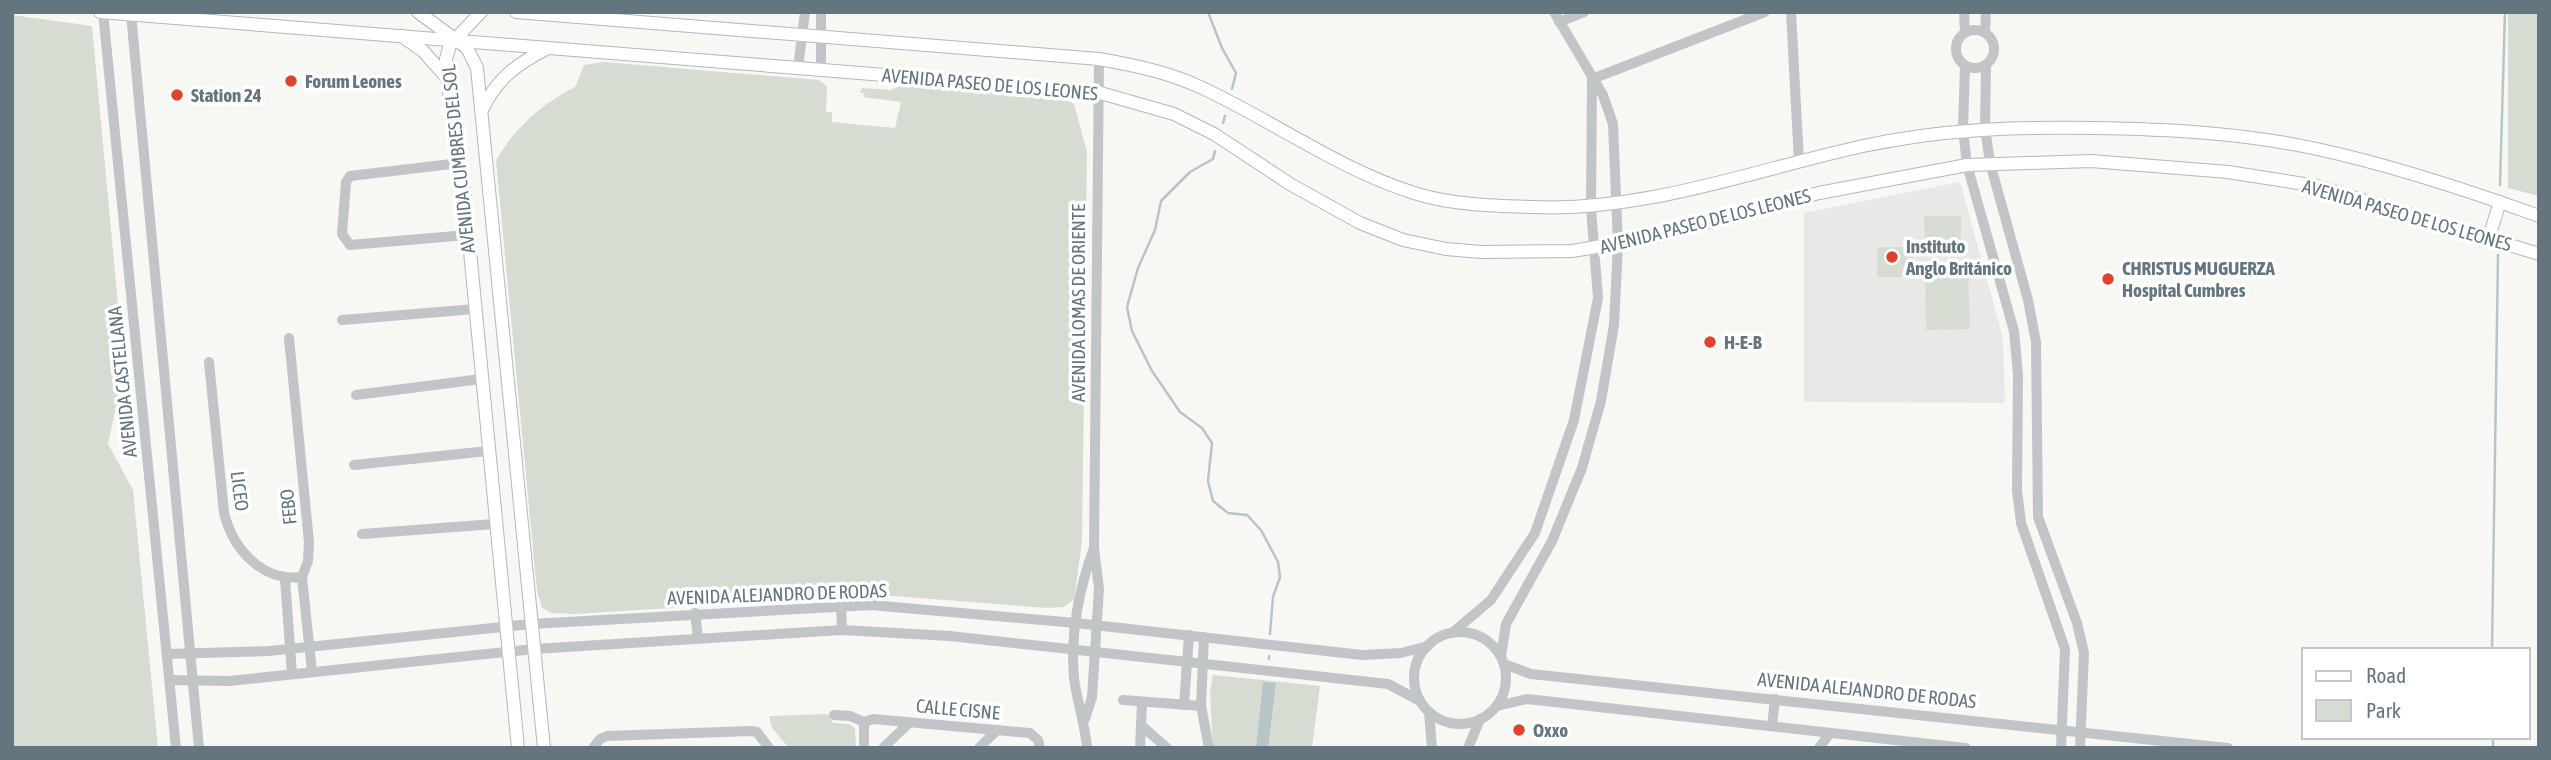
<svg xmlns="http://www.w3.org/2000/svg" width="2551" height="760" font-family="'Asap Condensed',sans-serif">
	<rect width="100%" height="100%" fill="#f7f7f4"/>
	<path fill="#e8e8e7" d="M1960 182 2003 338 2005 403 1804 402V213Z"/>
	<g fill="#d7dcd3">
		<path d="M2508 12H2539V196L2508 188Z"/>
		<path d="M12 15 92 26 124 369 108 444 133 490 158 748H12Z"/>
		<path d="M604 62 819 80 827 86 826 112H832V122L895 128 901 102 863 97 864 93H860L862 88 890 90 904 85 1067 100 1074 104 1087 152 1082 541 1074 600 1063 607 1048 608 881 595 574 614 551 613 542 608 537 591 496 161C513 129 543 103 575 87L584 65Z"/>
		<path d="M1924 216H1961V241L1925 242Z"/>
		<path d="M1877 247H1914L1913 277H1877Z"/>
		<path d="M1968 267 1970 329 1926 330 1925 268Z"/>
		<path d="M1213 675 1320 686 1312 748H1213L1210 692Z"/>
		<path d="M828 714 833 723 849 724 855 728 856 748H789L772 728 769 716Z"/>
	</g>
	<path fill="#b7c5c8" d="M1263 682 1276 683 1268 748H1256Z"/>
	<g fill="none" stroke-linecap="round" stroke-linejoin="round">
		<g stroke="#b7c5c8" stroke-width="2.5">
			<path d="M1208 12 1222 48 1236 73 1232 89"/>
			<path d="M1223 123 1225 116"/>
			<path d="M1215 151 1213 159 1190 172 1161 201 1155 230 1138 268 1127 307 1132 331 1152 371 1180 412 1202 428 1212 443 1208 481 1213 501 1228 513 1247 515 1261 530 1278 562 1280 577 1273 597 1270 634"/>
			<path d="M2500 185 2505 12"/>
			<path d="M2492 650 2498 255"/>
			<path d="M1269 659V656"/>
			<path d="M2493 737V748"/>
		</g>
		<g stroke="#b2b8bb" stroke-width="14">
			<g id="major">
				<path d="M100 12 1097 92 1174 114 1214 134 1290 184 1360 223 1403 240 1446 249 1481 252 1572 251 1645 239 1819 193 1967 165 2091 161 2228 172 2317 186 2539 254"/>
				<path d="M418 12 467 48 477 68 544 748"/>
				<path d="M481 12 450 45 446 59 447 79 464 189 518 748"/>
				<path d="M516 12 1099 59C1133 65 1168 72 1200 87 1272 120 1338 169 1414 193 1451 205 1495 206 1533 207 1645 212 1754 170 1863 146 1943 129 2012 127 2093 128 2168 129 2243 133 2317 149 2391 165 2467 190 2539 216"/>
				<path d="M402 36 423 51 447 78"/>
				<path d="M482 110C497 78 517 64 548 48"/>
				<path d="M2489 237 2500 202"/>
			</g>
		</g>
		<g stroke="#c1c5c8" stroke-width="10">
			<path d="M103 12 176 748"/>
			<path d="M1791 12 1799 162"/>
			<path d="M1964 12 1965 32"/>
			<path d="M131 14 199 748"/>
			<path d="M1559 22 1584 12"/>
			<circle cx="1975" cy="49" r="19"/>
			<path d="M1985 32 1986 12"/>
			<path d="M1965 66 1963 129 1967 165 2014 331 2018 375 2017 490 2021 523 2065 649 2061 748"/>
			<path d="M1986 66 1985 128 1990 163 2028 300 2036 342 2038 517 2077 623 2084 653 2080 748"/>
			<path d="M798 68 805 12"/>
			<path d="M821 70V12"/>
			<path d="M1592 79 1765 12"/>
			<path d="M460 163 350 176 346 182 342 234 350 245 467 235"/>
			<path d="M342 320 475 309"/>
			<path d="M289 338 309 542 308 561 302 577 312 672"/>
			<path d="M209 362 224 513C233 549 262 582 302 577"/>
			<path d="M356 395 481 379"/>
			<path d="M354 465 488 451"/>
			<path d="M362 534 494 524"/>
			<path d="M285 579 292 674"/>
			<path d="M841 605 842 630"/>
			<path d="M695 613 698 638"/>
			<circle cx="1460" cy="678" r="46"/>
			<path d="M1452 633 1491 600 1535 533 1574 420 1598 298 1591 208 1592 79"/>
			<path d="M1204 637 1201 706 1209 748"/>
			<path d="M167 654 269 651 531 624 871 605 1076 623 1362 655 1401 653 1428 646"/>
			<path d="M1501 656 1506 624 1552 541 1582 468 1601 401 1614 325 1618 245 1613 124 1603 95 1554 12"/>
			<path d="M1504 664 1531 674 2228 748"/>
			<path d="M170 680 229 681 534 649 842 630 950 636 1388 684 1420 701"/>
			<path d="M1123 700 1201 706"/>
			<path d="M1184 705 1189 635"/>
			<path d="M1497 706 1527 699 1966 748"/>
			<path d="M1429 712 1432 748"/>
			<path d="M834 715 850 716 864 722"/>
			<path d="M1085 719 1092 697 1099 589 1094 548 1099 59"/>
			<path d="M864 722 873 719 1030 733 1038 740 1040 748"/>
			<path d="M1141 725 1167 748"/>
			<path d="M1772 726 1775 699"/>
			<path d="M593 748 600 739 607 736 751 731 757 732 769 748"/>
			<path d="M864 748V722"/>
			<path d="M883 748 909 723"/>
			<path d="M979 748 997 730"/>
			<path d="M1087 748C1085 723 1077 702 1074 678 1070 635 1079 588 1094 548"/>
			<path d="M1140 748 1142 703"/>
			<path d="M1468 748 1480 719"/>
			<path d="M1819 748 1830 733"/>
		</g>
		<use href="#major" stroke="#fff" stroke-width="12"/>
	</g>
	<g fill="#de442d" stroke="#fff" stroke-width="2.5">
		<circle cx="291" cy="81" r="7"/>
		<circle cx="177" cy="95" r="7"/>
		<circle cx="1892" cy="257" r="7"/>
		<circle cx="2108" cy="279" r="7"/>
		<circle cx="1710" cy="342" r="7"/>
		<circle cx="1519" cy="730" r="7"/>
	</g>
	<g text-anchor="middle" dominant-baseline="central" stroke-width="7" stroke-linejoin="round" paint-order="stroke">
		<g font-size="19" font-weight="bold" fill="#63757e" stroke="#fff" text-anchor="start">
			<text x="305" y="81">Forum Leones</text>
			<text x="191" y="95">Station 24</text>
			<text x="1906" y="246">Instituto<tspan x="1906" dy="22">Anglo Británico</tspan></text>
			<text x="2122" y="268">CHRISTUS MUGUERZA<tspan x="2122" dy="22">Hospital Cumbres</tspan></text>
			<text x="1724" y="342">H-E-B</text>
			<text x="1533" y="730">Oxxo</text>
		</g>
		<g font-size="19" fill="#63757e" stroke="#fff">
			<text transform="translate(990 84) rotate(5)">AVENIDA PASEO DE LOS LEONES</text>
			<text transform="translate(458 159) rotate(-96)">AVENIDA CUMBRES DEL SOL</text>
			<text transform="translate(2407 215) rotate(16)">AVENIDA PASEO DE LOS LEONES</text>
			<text transform="translate(1705 221) rotate(-14)">AVENIDA PASEO DE LOS LEONES</text>
			<text transform="translate(1078 303) rotate(-90)">AVENIDA LOMAS DE ORIENTE</text>
			<text transform="translate(122 382) rotate(-96)">AVENIDA CASTELLANA</text>
			<text transform="translate(240 491) rotate(83)">LICEO</text>
			<text transform="translate(288 507) rotate(-96)">FEBO</text>
			<text transform="translate(777 594) rotate(-2)">AVENIDA ALEJANDRO DE RODAS</text>
			<text transform="translate(1867 690) rotate(6)">AVENIDA ALEJANDRO DE RODAS</text>
			<text transform="translate(958 709) rotate(5)">CALLE CISNE</text>
		</g>
	</g>
	<rect width="2551" height="760" fill="none" stroke="#63757e" stroke-width="28"/>
	<rect x="2302" y="648" width="228" height="91" fill="#ffffff" stroke="#c1c8cb" stroke-width="2"/>
	<rect x="2316" y="671" width="35" height="10" fill="#ffffff" stroke="#c1c8cb" stroke-width="2"/>
	<text x="2366" y="683" font-size="21" fill="#63757e">Road</text>
	<rect x="2316" y="700" width="35" height="21" fill="#d7dcd3" stroke="#c1c8cb" stroke-width="2"/>
	<text x="2366" y="718" font-size="21" fill="#63757e">Park</text>
</svg>
